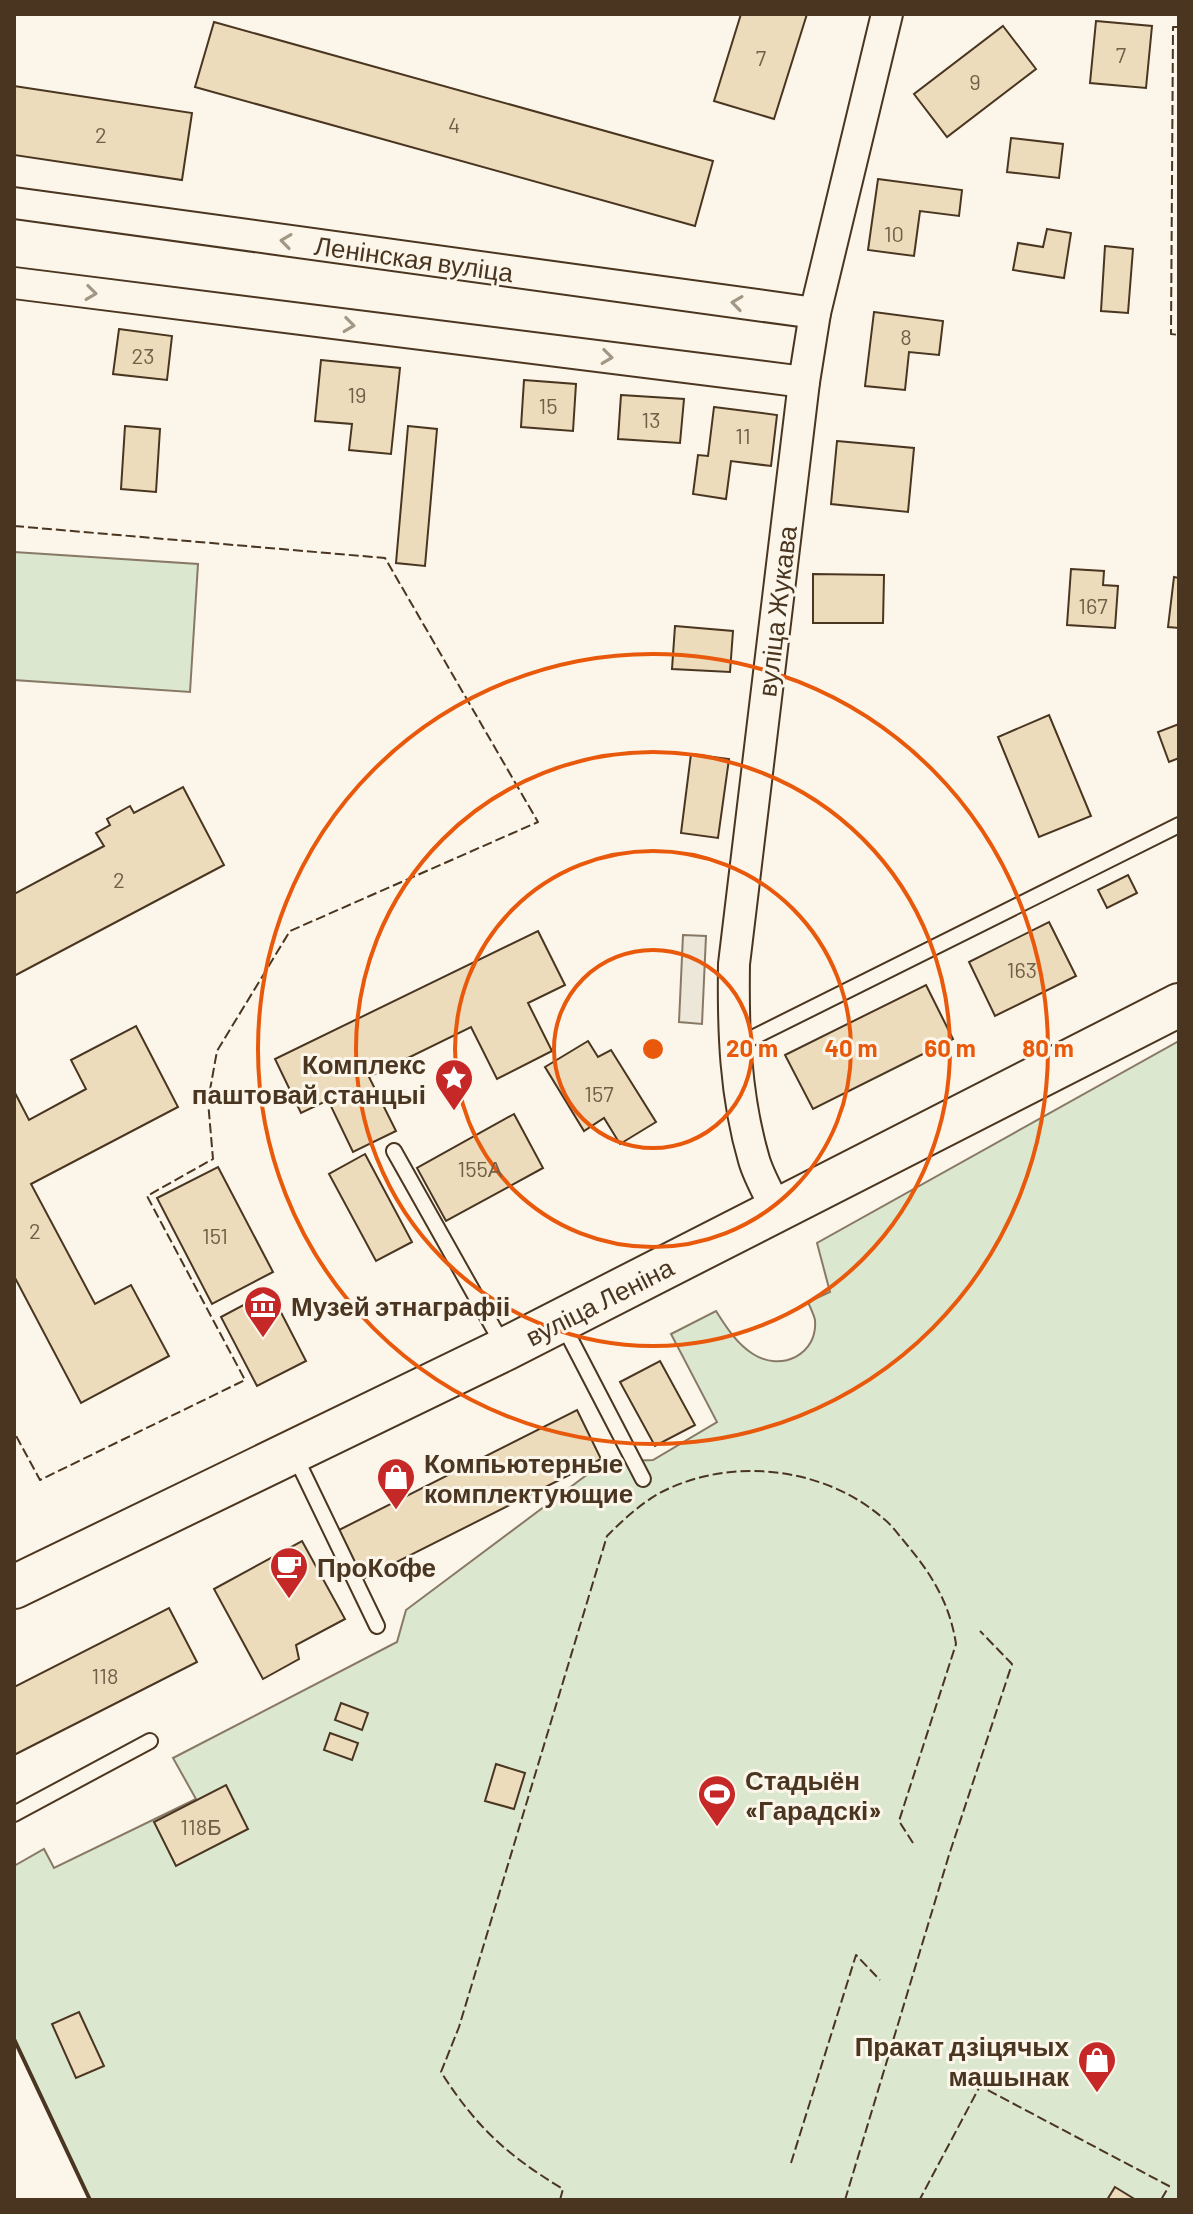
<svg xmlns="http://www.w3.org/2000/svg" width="1193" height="2214" font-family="Barlow,sans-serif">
	<rect width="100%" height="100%" fill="#fbf6e9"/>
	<g fill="#dce7d0" stroke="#887966" stroke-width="2">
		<path d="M14 552 198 564 190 692 14 680Z"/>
		<path d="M1179 1041V2200H90L14 2039V1866L44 1849 54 1868 196 1799 173 1758 397 1642 406 1610 604 1462 653 1460 717 1422 671 1334 716 1311C727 1328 736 1343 753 1354 781 1372 818 1355 815 1320 814 1315 810 1307 808 1302L830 1292 817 1243Z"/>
	</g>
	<path fill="#ede7d9" stroke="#887966" stroke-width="2" d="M683 935 706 936 702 1024 679 1022Z"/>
	<g fill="#ecdcbc" stroke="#4a3520" stroke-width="2">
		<path d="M741 14H807L774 119 714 101Z"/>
		<path d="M1096 21 1152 26 1146 88 1090 83Z"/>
		<path d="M214 22 713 161 695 226 195 87Z"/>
		<path d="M1003 26 1036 69 947 137 914 94Z"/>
		<path d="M14 86 192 113 182 180 14 155Z"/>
		<path d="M1011 138 1063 144 1059 178 1007 172Z"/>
		<path d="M878 179 962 190 959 216 920 211 914 256 868 250Z"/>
		<path d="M1047 229 1071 233 1064 278 1013 270 1018 243 1043 247Z"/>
		<path d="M1105 246 1133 249 1128 313 1101 311Z"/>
		<path d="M874 312 943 321 939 355 909 352 905 390 865 386Z"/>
		<path d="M119 329 172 336 167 380 113 374Z"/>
		<path d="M321 360 400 368 391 454 349 450 352 424 315 421Z"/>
		<path d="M524 380 576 384 573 431 521 427Z"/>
		<path d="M621 395 684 399 680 443 618 439Z"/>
		<path d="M714 407 777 415 771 466 731 461 726 499 693 494 698 455 708 456Z"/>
		<path d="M125 426 160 429 156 492 121 489Z"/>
		<path d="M408 426 437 429 425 566 396 563Z"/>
		<path d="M837 441 914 448 908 512 831 504Z"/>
		<path d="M1071 569 1104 571 1103 585 1118 586 1115 628 1067 625Z"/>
		<path d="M813 574 884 575 883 623H813Z"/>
		<path d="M1174 577 1179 578V628L1168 627Z"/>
		<path d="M675 626 733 631 730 672 672 669Z"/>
		<path d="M1049 715 1091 816 1039 837 998 737Z"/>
		<path d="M1179 724V758L1169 762 1158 732Z"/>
		<path d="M691 754 729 759 718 838 681 833Z"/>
		<path d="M183 787 224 865 14 976V894L104 846 96 833 110 825 107 819 130 806 134 813Z"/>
		<path d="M1128 875 1137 893 1107 908 1098 890Z"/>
		<path d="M1049 922 1076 976 995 1016 969 962Z"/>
		<path d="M538 931 565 985 528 1003 552 1051 497 1079 471 1027 369 1077 396 1131 353 1152 328 1100 301 1113 275 1059Z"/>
		<path d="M926 985 953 1039 813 1109 785 1055Z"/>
		<path d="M136 1026 178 1107 31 1184 95 1304 131 1285 169 1356 81 1403 14 1276V1091L29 1120 86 1089 71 1060Z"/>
		<path d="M588 1041 598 1057 611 1050 656 1122 620 1144 604 1118 584 1131 545 1067Z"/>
		<path d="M514 1114 543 1168 446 1221 417 1168Z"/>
		<path d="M365 1154 412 1242 376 1261 329 1174Z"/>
		<path d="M218 1167 273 1272 212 1304 157 1198Z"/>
		<path d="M270 1291 306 1361 257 1386 221 1317Z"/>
		<path d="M660 1361 695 1425 655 1446 620 1382Z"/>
		<path d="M577 1410 601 1459 363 1579 339 1530Z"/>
		<path d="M302 1541 345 1619 296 1645 299 1659 263 1679 214 1589Z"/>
		<path d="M169 1608 197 1662 14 1755V1687Z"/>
		<path d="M341 1703 368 1713 362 1730 335 1720Z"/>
		<path d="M330 1733 358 1743 352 1760 324 1750Z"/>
		<path d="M496 1764 525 1773 514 1809 485 1801Z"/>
		<path d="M226 1785 248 1829 176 1866 154 1822Z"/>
		<path d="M79 2012 104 2066 76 2078 52 2024Z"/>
		<path d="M1115 2187 1136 2200H1107Z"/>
	</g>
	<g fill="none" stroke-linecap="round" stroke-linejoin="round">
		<g stroke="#4a3520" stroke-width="18">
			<g id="lane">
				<path d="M736 1046 1179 825"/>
				<path d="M394 1151 503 1345"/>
				<path d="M562 1323 643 1479"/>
				<path d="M295 1456 377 1626"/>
				<path d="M14 1814 150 1741"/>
			</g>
		</g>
		<g stroke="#4a3520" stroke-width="34">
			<g id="street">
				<path d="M14 203 815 313"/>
				<path d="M14 283 804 382"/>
				<path d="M777 1210C769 1194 759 1177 754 1160 735 1095 733 1030 734 964L804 382 815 313 887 14"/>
			</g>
		</g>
		<g stroke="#4a3520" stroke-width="46">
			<path id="secondary" d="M14 1587 505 1349 1179 1005"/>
		</g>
		<use href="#lane" stroke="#fbf6e9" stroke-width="14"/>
		<use href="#street" stroke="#fbf6e9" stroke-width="30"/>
		<use href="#secondary" stroke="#fbf6e9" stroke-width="42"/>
		<g stroke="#4a3520" stroke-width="2" stroke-dasharray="10 4" stroke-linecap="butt">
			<path d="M1179 27H1173L1171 334 1179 335"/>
			<path d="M14 526 385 558 538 822 290 931 217 1051 208 1101 213 1159 147 1196 245 1380 40 1480 14 1432"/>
			<path d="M791 2163 856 1955 880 1980"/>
			<path d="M560 2200 563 2189C508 2156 476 2127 441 2072L459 2027 607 1536C625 1518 645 1499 670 1488 739 1457 827 1469 884 1519 893 1526 900 1537 908 1546 933 1576 950 1605 956 1644L899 1821 913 1843"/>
			<path d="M845 2200 949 1855 1012 1664 980 1631"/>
			<path d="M923 2200 920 2199 980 2086 1169 2186 1161 2200"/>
		</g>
		<path stroke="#4a3520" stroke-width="4" d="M14 2039 90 2200"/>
	</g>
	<defs><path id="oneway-chevron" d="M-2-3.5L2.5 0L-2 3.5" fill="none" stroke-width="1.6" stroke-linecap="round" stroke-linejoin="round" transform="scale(2)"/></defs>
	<g stroke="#a29684">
		<use href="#oneway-chevron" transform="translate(286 241) rotate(-172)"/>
		<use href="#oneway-chevron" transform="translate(91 293) rotate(7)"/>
		<use href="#oneway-chevron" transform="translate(737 303) rotate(-172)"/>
		<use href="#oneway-chevron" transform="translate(349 325) rotate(7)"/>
		<use href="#oneway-chevron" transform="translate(607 357) rotate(7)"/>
	</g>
	<g fill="none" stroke="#e8590c" stroke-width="4">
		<circle cx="653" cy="1049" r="99"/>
		<circle cx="653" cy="1049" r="198"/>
		<circle cx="653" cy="1049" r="297"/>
		<circle cx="653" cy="1049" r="395"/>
	</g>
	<defs>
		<g id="sight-pin" transform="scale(2)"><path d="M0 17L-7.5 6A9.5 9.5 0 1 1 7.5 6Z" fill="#c62828" stroke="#fbf6e9"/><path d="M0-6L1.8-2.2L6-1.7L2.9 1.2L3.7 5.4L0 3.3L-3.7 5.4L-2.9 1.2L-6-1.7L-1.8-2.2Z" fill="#fff"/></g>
		<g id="museum-pin" transform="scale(2)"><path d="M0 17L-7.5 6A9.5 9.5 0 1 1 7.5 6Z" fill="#c62828" stroke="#fbf6e9"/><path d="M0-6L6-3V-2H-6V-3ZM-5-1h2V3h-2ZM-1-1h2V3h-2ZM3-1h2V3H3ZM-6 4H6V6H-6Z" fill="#fff"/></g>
		<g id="shop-pin" transform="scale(2)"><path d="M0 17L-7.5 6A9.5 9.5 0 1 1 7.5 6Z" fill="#c62828" stroke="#fbf6e9"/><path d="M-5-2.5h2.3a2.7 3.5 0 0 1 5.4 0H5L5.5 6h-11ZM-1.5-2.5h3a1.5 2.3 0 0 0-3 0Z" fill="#fff"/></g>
		<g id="cafe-pin" transform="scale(2)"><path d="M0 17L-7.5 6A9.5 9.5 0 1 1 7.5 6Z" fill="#c62828" stroke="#fbf6e9"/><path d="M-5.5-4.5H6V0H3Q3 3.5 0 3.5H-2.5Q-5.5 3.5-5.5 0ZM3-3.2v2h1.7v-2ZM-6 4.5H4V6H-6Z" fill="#fff"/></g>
		<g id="stadium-pin" transform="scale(2)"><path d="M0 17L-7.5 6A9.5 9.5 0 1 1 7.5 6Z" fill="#c62828" stroke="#fbf6e9"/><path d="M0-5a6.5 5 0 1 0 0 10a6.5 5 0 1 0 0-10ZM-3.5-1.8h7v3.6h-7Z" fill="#fff"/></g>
	</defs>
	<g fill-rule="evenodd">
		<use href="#sight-pin" x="454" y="1078"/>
		<use href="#museum-pin" x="263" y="1305"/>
		<use href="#shop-pin" x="396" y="1477"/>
		<use href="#cafe-pin" x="289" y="1566"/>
		<use href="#stadium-pin" x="717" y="1794"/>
		<use href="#shop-pin" x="1097" y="2060"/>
	</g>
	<g text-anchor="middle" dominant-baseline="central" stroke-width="6" stroke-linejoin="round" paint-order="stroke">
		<g font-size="22" fill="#725f47">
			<text x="1121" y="54">7</text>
			<text x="761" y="57">7</text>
			<text x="975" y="81">9</text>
			<text x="454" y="124">4</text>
			<text x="101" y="134">2</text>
			<text x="894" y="233">10</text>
			<text x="906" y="336">8</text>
			<text x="143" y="355">23</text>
			<text x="357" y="394">19</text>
			<text x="548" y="405">15</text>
			<text x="651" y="419">13</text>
			<text x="743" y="435">11</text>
			<text x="1093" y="605">167</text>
			<text x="119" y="879">2</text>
			<text x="1022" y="969">163</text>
			<text x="599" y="1093">157</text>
			<text x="480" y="1168">155А</text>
			<text x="35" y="1230">2</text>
			<text x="215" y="1235">151</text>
			<text x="105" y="1675">118</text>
			<text x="201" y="1826">118Б</text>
		</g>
		<g font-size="26" fill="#4a3520" stroke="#fbf6e9">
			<text transform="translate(414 258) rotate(8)">Ленінская вуліца</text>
			<text transform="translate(776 611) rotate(-83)">вуліца Жукава</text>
			<text transform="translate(599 1301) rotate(-27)">вуліца Леніна</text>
		</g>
		<g font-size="26" font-weight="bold" fill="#4a3520" stroke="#fbf6e9" text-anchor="start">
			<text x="426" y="1063" text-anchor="end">Комплекс<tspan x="426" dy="30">паштовай станцыі</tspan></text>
			<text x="291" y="1305">Музей этнаграфіі</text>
			<text x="424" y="1462">Компьютерные<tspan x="424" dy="30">комплектующие</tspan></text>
			<text x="317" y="1566">ПроКофе</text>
			<text x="745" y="1779">Стадыён<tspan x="745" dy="30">«Гарадскі»</tspan></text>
			<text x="1069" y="2045" text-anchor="end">Пракат дзіцячых<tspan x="1069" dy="30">машынак</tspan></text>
		</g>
	</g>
	<circle cx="653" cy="1049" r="12" fill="#e8590c" stroke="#fbf6e9" stroke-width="4"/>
	<g font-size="24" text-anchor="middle" font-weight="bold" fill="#e8590c" stroke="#fbf6e9" stroke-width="6" stroke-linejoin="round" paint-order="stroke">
		<text x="752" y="1057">20 m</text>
		<text x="851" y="1057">40 m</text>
		<text x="950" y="1057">60 m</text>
		<text x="1048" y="1057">80 m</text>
	</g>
	<rect width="1193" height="2214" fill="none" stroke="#4a3520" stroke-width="32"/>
</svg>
